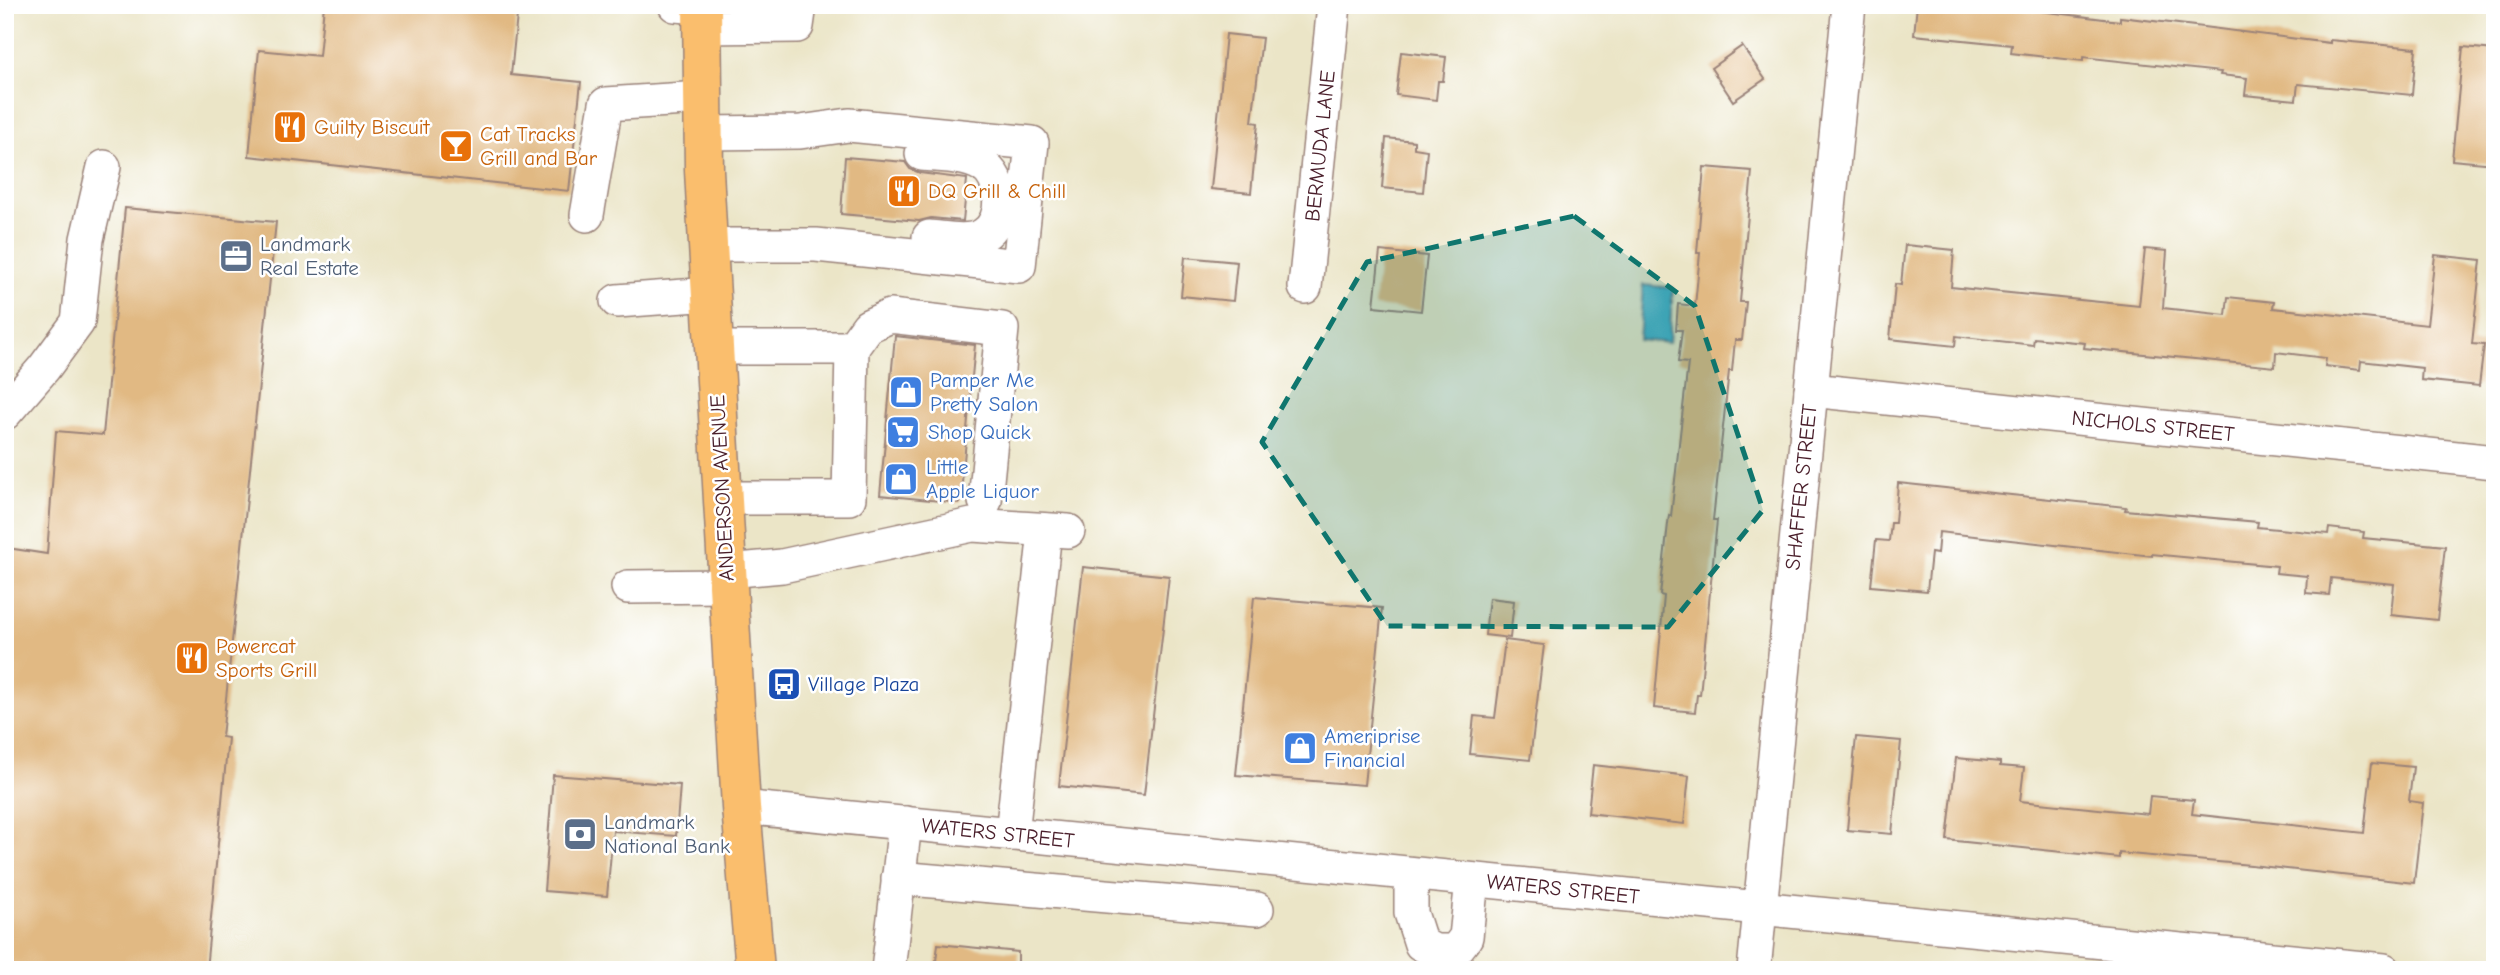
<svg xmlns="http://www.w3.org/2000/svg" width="2500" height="975" font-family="'Comic Neue',sans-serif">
	<rect width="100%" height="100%" fill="#fff"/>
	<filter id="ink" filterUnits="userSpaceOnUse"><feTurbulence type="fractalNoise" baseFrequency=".0143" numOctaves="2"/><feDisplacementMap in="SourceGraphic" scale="14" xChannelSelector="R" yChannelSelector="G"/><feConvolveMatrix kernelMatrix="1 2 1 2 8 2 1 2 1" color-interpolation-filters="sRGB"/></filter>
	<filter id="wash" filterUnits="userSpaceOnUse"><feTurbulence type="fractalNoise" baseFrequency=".00686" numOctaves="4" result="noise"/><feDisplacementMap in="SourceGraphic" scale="28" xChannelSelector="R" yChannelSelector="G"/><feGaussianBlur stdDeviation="1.57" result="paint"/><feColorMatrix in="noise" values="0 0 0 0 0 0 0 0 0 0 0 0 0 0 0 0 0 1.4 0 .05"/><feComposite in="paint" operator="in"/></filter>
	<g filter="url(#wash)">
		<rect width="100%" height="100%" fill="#ebe5c7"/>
		<path fill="#48afc7" stroke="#496779" stroke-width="2" d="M1643 285 1673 288 1669 343 1639 340Z"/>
		<g id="blocks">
			<g fill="#e1b983">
				<path d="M324 5H518L511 75 581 82 569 191 249 156 259 50 319 56Z"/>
				<path d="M1917 5H1992L2120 21V17L2203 27 2330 43V40L2416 48 2412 95 2298 84 2296 100 2245 95 2247 78 2220 75 2221 72 2083 57V61L2011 53 2012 45 1914 35Z"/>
				<path d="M1226 34 1262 38 1252 122 1258 123 1251 193 1211 189Z"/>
				<path d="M1742 46 1765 79 1733 101 1711 68Z"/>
				<path d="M2463 47 2495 50V164L2452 160Z"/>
				<path d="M1401 52 1446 57 1443 81H1438L1436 100 1396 95Z"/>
				<path d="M1386 138 1414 141V148L1427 150 1423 192 1382 188Z"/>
				<path d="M845 157 905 162 910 169 920 173 967 179 963 221 931 218 919 221 841 214Z"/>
				<path d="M1704 167 1752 171 1740 302H1746L1742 340H1735L1732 371H1729L1713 520H1717L1700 695H1697L1695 712 1654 708 1664 596 1660 595 1669 515 1671 516 1688 363 1678 362 1682 330H1676L1678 304 1695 306 1700 253H1697Z"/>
				<path d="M125 208 276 222 222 737 228 738 206 970H5V575L7 548 47 554 56 431 103 435Z"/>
				<path d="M1905 245 1954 250 1951 287 2139 306 2145 249 2167 251 2163 308 2226 315 2228 297 2274 302 2273 308 2427 325 2435 255 2481 260 2472 344 2484 345 2479 386 2421 380 2422 368 2361 361 2360 370 2325 366 2326 358 2276 352 2275 367 2084 348 2085 343 2034 338 2033 345 1956 336 1955 346 1890 339 1895 284 1901 285Z"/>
				<path d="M1380 251 1427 256 1421 311 1374 306Z"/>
				<path d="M1185 257 1237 262 1233 301 1181 296Z"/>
				<path d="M895 336 975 345 960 503 880 495Z"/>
				<path d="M1898 483 2126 507 2125 510 2258 522 2257 527 2328 534 2329 528 2364 532 2363 538 2445 546 2437 620 2391 615 2394 584 2331 578 2329 595 2306 593 2307 576 2276 573 2277 566 2152 554V556L1939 532 1937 554 1931 553 1927 591 1871 586 1876 540 1889 541 1891 523H1895Z"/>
				<path d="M1083 567 1169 576 1144 795 1059 786Z"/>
				<path d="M1254 597 1382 608 1364 785 1236 775Z"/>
				<path d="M1489 598 1514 601 1510 638 1485 635Z"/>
				<path d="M1505 640 1544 645 1530 760 1470 754 1474 716 1495 718Z"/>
				<path d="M1856 737 1901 741 1892 834 1847 830Z"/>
				<path d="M1956 758 2000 762V766L2024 768 2020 801 2148 814 2150 796 2194 800 2192 814 2364 833 2372 763 2413 767 2409 801 2423 803 2414 883 2251 865 2119 853V858L1947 840Z"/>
				<path d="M1593 765 1689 776 1684 824 1588 813Z"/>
				<path d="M553 775 680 785 676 836 613 831 607 896 544 891Z"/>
				<path d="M938 944 1018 952V970H935Z"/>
			</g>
		</g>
	</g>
	<g filter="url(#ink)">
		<use href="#blocks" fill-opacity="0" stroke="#9a8279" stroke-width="2"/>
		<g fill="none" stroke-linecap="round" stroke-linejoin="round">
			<g stroke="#9a8279" stroke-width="36">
				<g id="minor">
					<path d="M675 5 702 7"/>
					<path d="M702 27 797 26 800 5"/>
					<path d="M703 133 800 132 849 125 1032 143 1019 266 816 245H708"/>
					<path d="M922 154C941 156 965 155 982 165 1004 177 1007 221 983 235 969 244 945 238 929 237"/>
					<path d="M587 215 606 104 702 98"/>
					<path d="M1305 287 1334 5"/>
					<path d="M617 301 711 294"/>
					<path d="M714 348H852L849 498H723"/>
					<path d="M852 348 868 326 890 316 1002 329 985 501"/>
					<path d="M1811 390 2495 462"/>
					<path d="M5 413 44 368 78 322 87 239 104 167"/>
					<path d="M728 571 782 566 972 525 1068 531"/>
					<path d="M628 587 728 586"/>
					<path d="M741 807 2384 970"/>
					<path d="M1012 834 1045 531"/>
					<path d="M1411 874V913L1421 944 1435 951H1455L1466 937 1472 880"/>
					<path d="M898 878 1257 909"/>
					<path d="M888 970 905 823"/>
					<path d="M1754 970 1849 5"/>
				</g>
			</g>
			<g stroke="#9a8279" stroke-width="41">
				<path id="major" d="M702 5 704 170 708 245 741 807 755 970"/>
			</g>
			<use href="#minor" stroke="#fff" stroke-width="33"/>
			<use href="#major" stroke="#fabe6d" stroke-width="38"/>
		</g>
	</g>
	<path fill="#0f766e" fill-opacity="0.2" stroke="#0f766e" stroke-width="5" stroke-dasharray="14 9" stroke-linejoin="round" d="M1574 216 1695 306 1763 510 1668 627 1387 626 1262 442 1367 262Z"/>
	<defs>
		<g id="restaurant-square" transform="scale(1.75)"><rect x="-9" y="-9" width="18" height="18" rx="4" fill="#e8710a" stroke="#fff"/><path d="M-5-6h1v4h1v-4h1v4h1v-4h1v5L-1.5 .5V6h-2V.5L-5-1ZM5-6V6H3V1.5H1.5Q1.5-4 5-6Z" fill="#fff"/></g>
		<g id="bar-square" transform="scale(1.75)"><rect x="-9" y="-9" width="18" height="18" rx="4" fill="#e8710a" stroke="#fff"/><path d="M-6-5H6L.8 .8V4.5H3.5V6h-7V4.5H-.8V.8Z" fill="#fff"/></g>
		<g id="office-square" transform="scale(1.75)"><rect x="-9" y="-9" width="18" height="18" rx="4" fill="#5c6f8a" stroke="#fff"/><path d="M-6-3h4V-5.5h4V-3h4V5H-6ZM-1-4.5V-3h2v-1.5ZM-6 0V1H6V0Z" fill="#fff"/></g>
		<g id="shop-square" transform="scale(1.75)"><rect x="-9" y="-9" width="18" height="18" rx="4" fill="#3f7fe0" stroke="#fff"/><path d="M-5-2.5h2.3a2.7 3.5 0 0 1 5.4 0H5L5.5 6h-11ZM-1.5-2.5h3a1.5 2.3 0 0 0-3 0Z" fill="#fff"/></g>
		<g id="supermarket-square" transform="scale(1.75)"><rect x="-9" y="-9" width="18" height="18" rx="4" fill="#3f7fe0" stroke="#fff"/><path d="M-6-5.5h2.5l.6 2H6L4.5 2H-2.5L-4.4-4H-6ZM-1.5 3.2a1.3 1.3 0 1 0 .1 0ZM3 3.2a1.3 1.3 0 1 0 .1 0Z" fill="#fff"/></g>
		<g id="bus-square" transform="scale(1.75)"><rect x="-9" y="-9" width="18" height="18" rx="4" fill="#1a4fb4" stroke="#fff"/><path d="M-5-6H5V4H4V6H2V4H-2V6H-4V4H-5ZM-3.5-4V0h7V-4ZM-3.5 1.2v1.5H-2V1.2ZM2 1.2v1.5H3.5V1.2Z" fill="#fff"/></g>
		<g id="bank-square" transform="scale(1.75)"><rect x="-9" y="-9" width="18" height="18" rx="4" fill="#5c6f8a" stroke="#fff"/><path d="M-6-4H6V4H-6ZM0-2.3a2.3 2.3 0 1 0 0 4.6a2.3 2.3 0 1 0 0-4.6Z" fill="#fff"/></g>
	</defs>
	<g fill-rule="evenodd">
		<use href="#restaurant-square" x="290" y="127"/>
		<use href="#bar-square" x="456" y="146"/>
		<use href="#restaurant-square" x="904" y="191"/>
		<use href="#office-square" x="236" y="256"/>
		<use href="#shop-square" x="906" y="392"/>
		<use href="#supermarket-square" x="903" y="432"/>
		<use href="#shop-square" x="901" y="479"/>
		<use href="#restaurant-square" x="192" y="658"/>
		<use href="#bus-square" x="784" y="684"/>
		<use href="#shop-square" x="1300" y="748"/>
		<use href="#bank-square" x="580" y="834"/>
	</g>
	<g text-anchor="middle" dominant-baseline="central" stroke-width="5" stroke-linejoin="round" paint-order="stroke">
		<g font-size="21" fill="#c56008" stroke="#fff" text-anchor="start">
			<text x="314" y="127">Guilty Biscuit</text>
			<text x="480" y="134">Cat Tracks<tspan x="480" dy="24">Grill and Bar</tspan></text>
			<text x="928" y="191">DQ Grill &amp; Chill</text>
			<text x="216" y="646">Powercat<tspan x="216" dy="24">Sports Grill</tspan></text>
		</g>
		<g font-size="21" fill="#4a1f2b" stroke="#fff">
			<text transform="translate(1320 146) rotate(-84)">BERMUDA LANE</text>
			<text transform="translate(2153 426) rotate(6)">NICHOLS STREET</text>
			<text transform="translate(1801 487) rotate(-84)">SHAFFER STREET</text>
			<text transform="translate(722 488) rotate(-93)">ANDERSON AVENUE</text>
			<text transform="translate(998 833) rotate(6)">WATERS STREET</text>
			<text transform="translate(1563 889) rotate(6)">WATERS STREET</text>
		</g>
		<g font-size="21" fill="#4e5e75" stroke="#fff" text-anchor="start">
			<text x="260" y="244">Landmark<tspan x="260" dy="24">Real Estate</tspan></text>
			<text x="604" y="822">Landmark<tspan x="604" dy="24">National Bank</tspan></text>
		</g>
		<g font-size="21" fill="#366cbe" stroke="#fff" text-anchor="start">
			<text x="930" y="380">Pamper Me<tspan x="930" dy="24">Pretty Salon</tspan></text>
			<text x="928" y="432">Shop Quick</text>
			<text x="926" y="467">Little<tspan x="926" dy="24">Apple Liquor</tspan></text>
			<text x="1324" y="736">Ameriprise<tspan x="1324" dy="24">Financial</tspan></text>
		</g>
		<g font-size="21" fill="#164399" stroke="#fff" text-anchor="start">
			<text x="808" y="684">Village Plaza</text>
		</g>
	</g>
	<rect width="2500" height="975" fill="none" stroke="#fff" stroke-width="28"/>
</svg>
